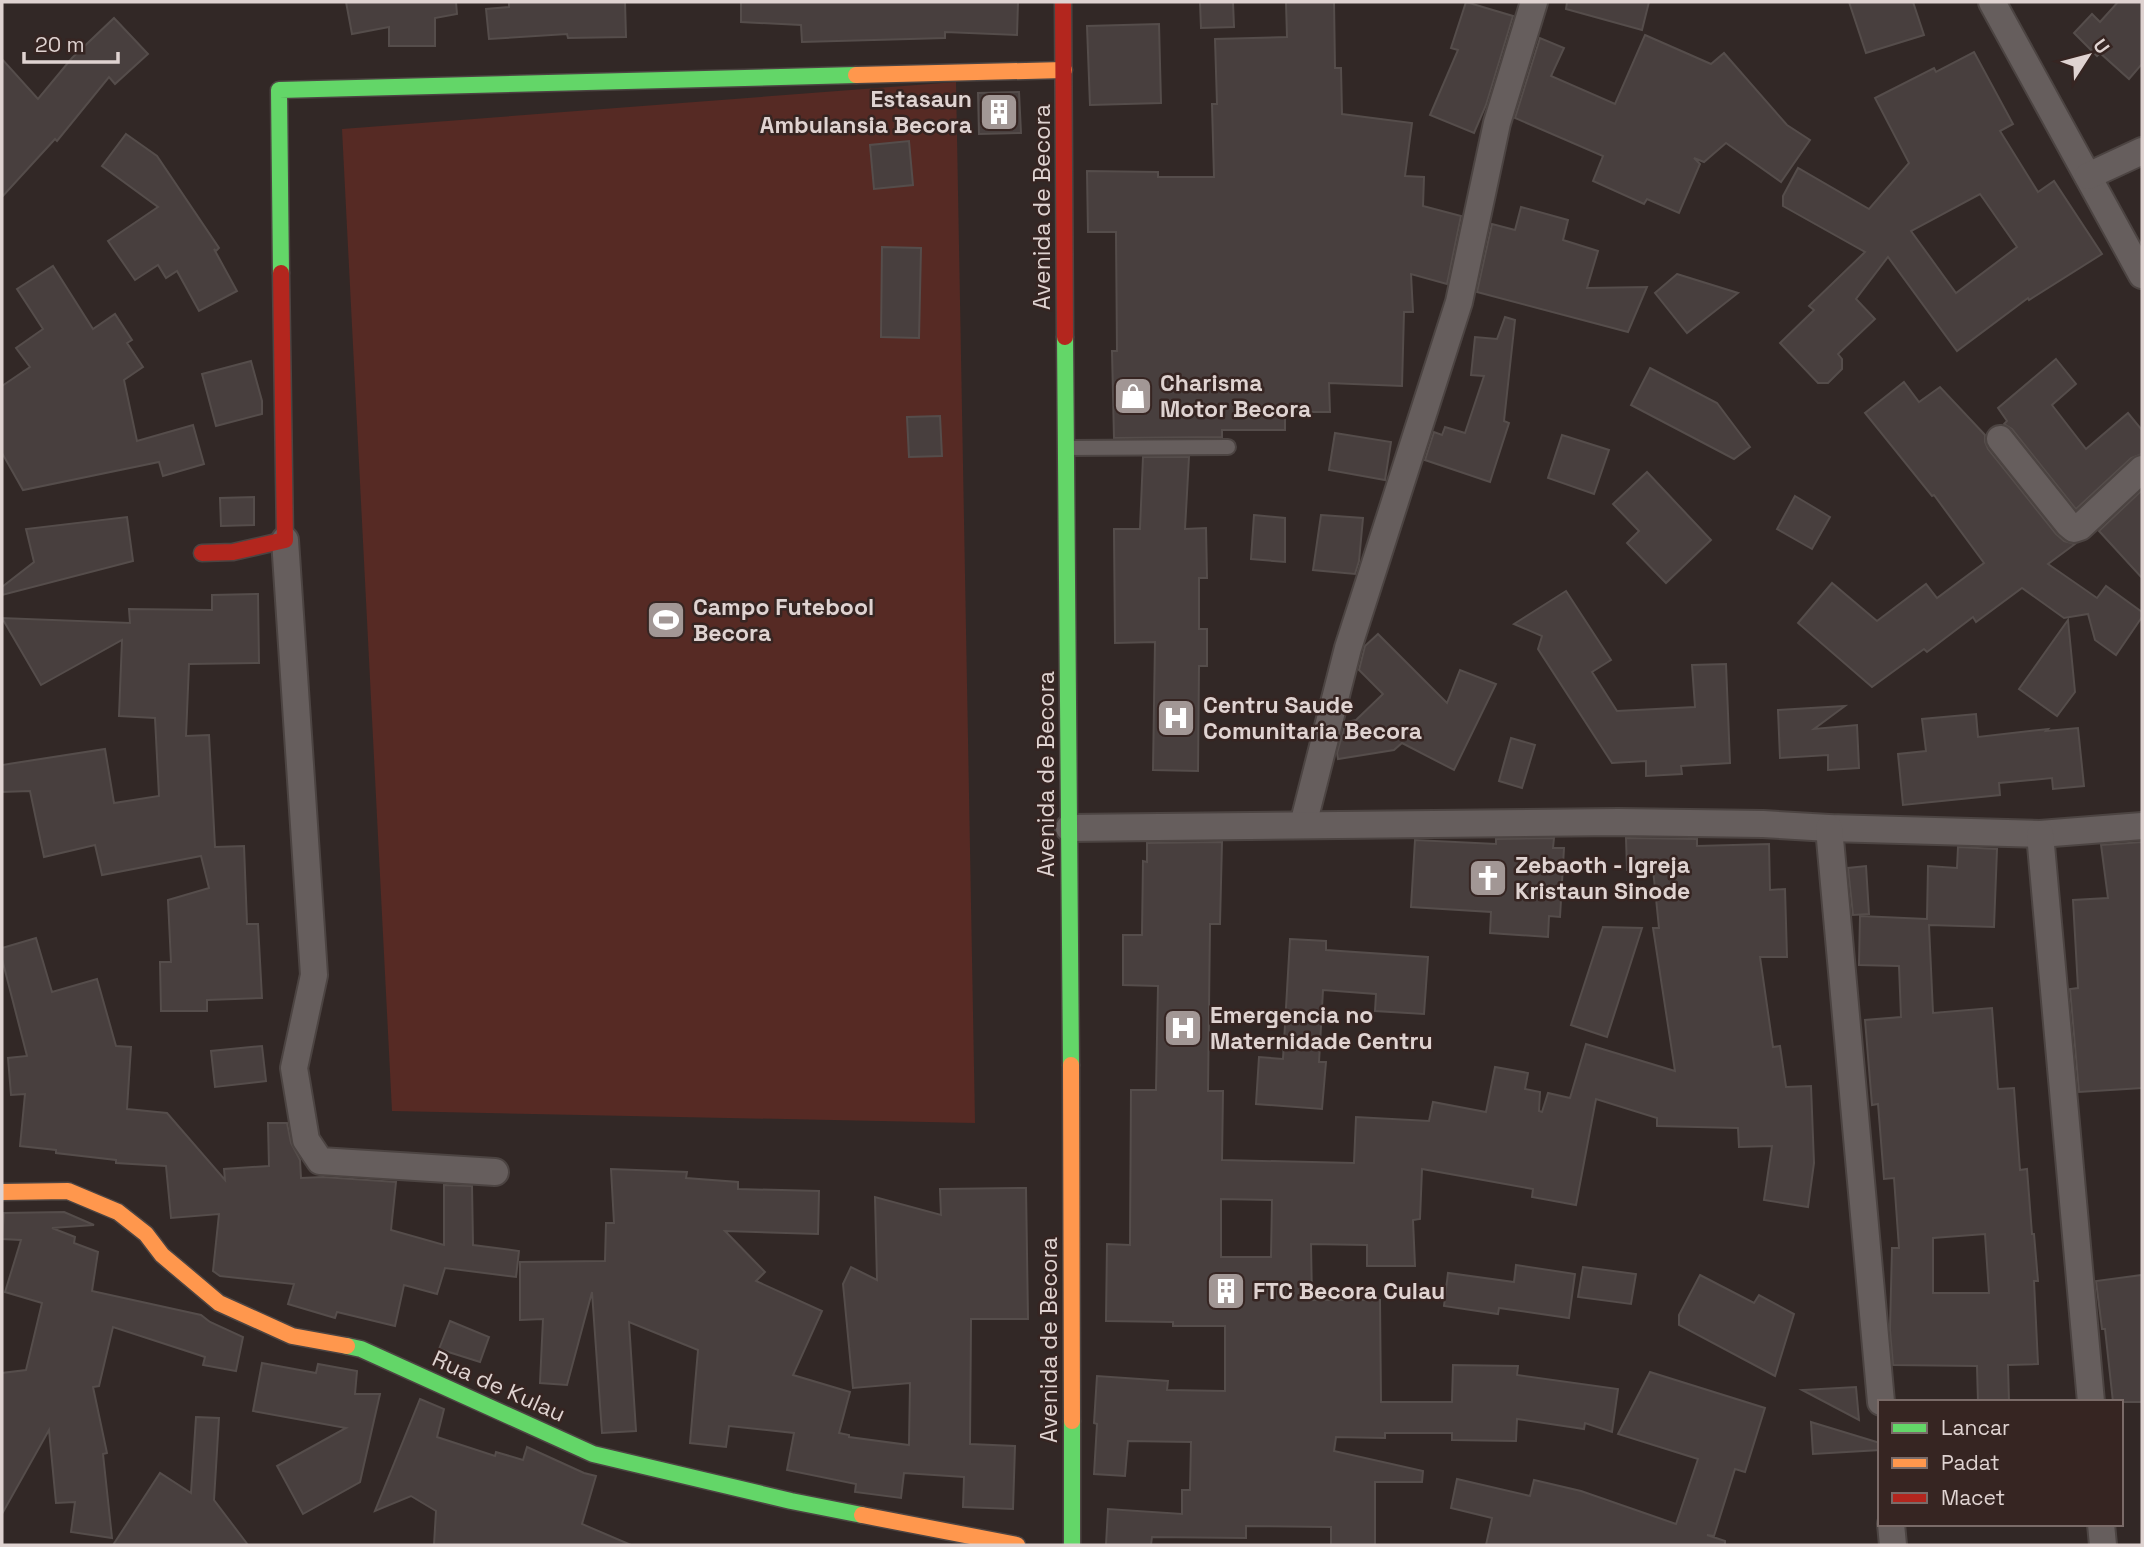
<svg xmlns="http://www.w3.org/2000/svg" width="2144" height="1547" font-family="'Space Grotesk',sans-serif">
	<rect width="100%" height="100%" fill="#322826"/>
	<path fill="#562a24" d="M956 82 975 1123 392 1111 342 129Z"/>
	<g fill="#483f3e" stroke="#554d4b" stroke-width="2" fill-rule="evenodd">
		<path d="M346 2H456L457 14 435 18V46H389V27L352 34Z"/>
		<path d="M509 2H625L626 37 568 38 567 34 489 39 486 9 509 7Z"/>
		<path d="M741 2H1018L1017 35 945 32V38L802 42 801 25 741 22Z"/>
		<path d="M1200 2H1233L1234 27 1201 28Z"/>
		<path d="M1286 2H1334L1335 68H1341L1342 114 1412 123 1405 176 1424 177 1423 206 1461 216 1447 284 1411 274 1413 312H1404L1402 386 1329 383 1330 412H1285V430H1222V437L1114 438 1112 351H1117L1116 232H1088L1087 171 1158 172V177H1214L1212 104H1217L1215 39 1287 37Z"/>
		<path d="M1466 2 1513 16 1486 105 1474 133 1430 115 1458 50 1451 48Z"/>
		<path d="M1567 2H1649L1642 30 1566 9Z"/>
		<path d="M1849 2H1913L1924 35 1866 53Z"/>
		<path d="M2118 2H2142V64L2129 79 2100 53 2097 56 2074 33 2092 14 2100 22Z"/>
		<path d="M114 18 148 54 115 84 109 77 57 141 55 139 2 197V59L38 99 72 58Z"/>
		<path d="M1159 24 1161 103 1090 105 1087 26Z"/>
		<path d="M1645 35 1711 64 1724 53 1787 125 1810 140 1781 182 1726 143 1704 162 1694 158 1700 164 1679 213 1647 199 1644 204 1593 181 1603 156 1515 118 1540 38 1564 48 1551 76 1615 104Z"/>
		<path d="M1974 52 2013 124 2000 131 2038 192 2054 181 2102 254 2029 300 2028 298 1957 351 1888 257 1856 299 1875 319 1838 354 1842 359V369L1828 383H1818L1780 343 1814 310 1809 306 1865 252 1783 206V196L1798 168 1869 209 1909 163 1875 98 1934 68 1936 72ZM1980 194 2017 247 1956 293 1911 231Z"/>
		<path d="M1019 92 1021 133 979 134 978 93Z"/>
		<path d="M126 134 157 156 219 248 216 251 214 249 237 291 199 311 177 271 166 278 158 265 135 280 108 241 158 207 102 166Z"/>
		<path d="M909 141 913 185 874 189 870 145Z"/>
		<path d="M1521 207 1568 220 1563 240 1598 251 1587 288 1647 287 1628 332 1477 292 1492 224 1515 230Z"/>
		<path d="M882 247 921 248 919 338 881 337Z"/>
		<path d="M53 266 93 329 115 314 132 340 127 343 143 367 124 380 137 441 193 425 204 464 163 476 159 462 23 490 2 453V386L30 367 16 348 43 329 17 289Z"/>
		<path d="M1677 274 1738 293 1687 333 1655 293Z"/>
		<path d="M1505 317 1515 320 1504 421 1509 423 1490 482 1425 460 1434 432 1442 435 1445 427 1465 433 1484 376 1471 375 1475 337 1497 339Z"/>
		<path d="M2056 359 2076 384 2052 405 2086 449 2128 413 2142 430V454L2131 458 2076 509 2012 429 2004 424 2007 421 1998 408Z"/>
		<path d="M251 361 262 401V414L216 426 202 374Z"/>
		<path d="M1650 368 1717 403 1750 447 1734 459 1631 405Z"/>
		<path d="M1904 382 1919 402 1940 387 1985 435V442L1988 449 2056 534 2064 541 2075 544 2048 564 2097 598 2106 586 2142 612V617L2116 655 2095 640 2088 614 2064 618 2022 588 1976 622 1973 617 1927 652 1924 649 1872 687 1798 623 1832 583 1877 621 1926 584 1937 598 1984 563 1934 495 1932 496 1865 413Z"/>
		<path d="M940 416 942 456 909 457 907 417Z"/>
		<path d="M1335 433 1391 442 1385 480 1329 470Z"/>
		<path d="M1562 435 1609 450 1594 494 1548 478Z"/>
		<path d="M1143 457H1189L1185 529 1206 528 1207 578H1199V629H1207V666H1199L1198 771 1153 770 1155 642 1115 643 1114 529H1140Z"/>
		<path d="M1647 472 1711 540 1666 583 1627 543 1639 531 1613 504Z"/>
		<path d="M2142 490V578L2099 531Z"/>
		<path d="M1795 496 1830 517 1812 549 1777 529Z"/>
		<path d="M254 497V525L221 526 220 498Z"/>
		<path d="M1254 515 1285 518V562L1251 559Z"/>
		<path d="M1321 515 1363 518 1359 561 1355 574 1313 570Z"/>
		<path d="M127 517 133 561 2 595V587L34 562 26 529Z"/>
		<path d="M1566 591 1611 660 1592 672 1617 711 1695 707 1692 665 1726 664 1730 763 1681 766 1682 774 1646 776V761L1612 763 1538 649 1542 636 1514 624Z"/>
		<path d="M258 594 259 663 189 664 186 736 209 735 215 847 244 846 247 924H258L262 998 207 1000V1011H161L160 962H171L168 900 209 888 201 856 102 875 95 845 44 857 30 791 2 792V765L105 749 114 803 159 796 155 718 119 716 122 640 41 685 2 618 130 623 129 609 212 610V595Z"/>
		<path d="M2068 620 2075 692 2057 716 2019 689Z"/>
		<path d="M1378 634 1447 703 1460 670 1496 684 1454 770 1402 743 1394 750 1338 759 1337 753 1346 722 1356 720 1383 694 1359 670 1365 646Z"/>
		<path d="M1845 706 1814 729 1857 725 1859 768 1828 770V755L1780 758 1778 710Z"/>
		<path d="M1976 714 1978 737 2048 729 2046 731 2078 728 2084 786 2053 789 2052 778 1999 783 2000 795 1903 805 1898 754 1926 751 1922 719Z"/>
		<path d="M1511 738 1535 745 1522 788 1499 781Z"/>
		<path d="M1554 838 1553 848H1564L1560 917 1549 916 1548 937 1490 933 1491 912 1411 907 1415 840 1496 844V839Z"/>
		<path d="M1626 838 1697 839V846L1769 844 1770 890 1785 889 1787 957H1760L1773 1047 1780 1046 1786 1087 1811 1086 1814 1163 1808 1207 1764 1200 1772 1146 1739 1147 1738 1128 1657 1126V1118L1596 1099 1576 1205 1532 1197 1533 1189 1422 1169 1420 1219 1413 1220 1415 1266H1367V1245L1311 1244 1312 1300H1380L1381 1402H1452L1453 1365 1518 1366 1517 1375 1618 1389 1612 1432 1585 1423 1584 1429 1517 1419 1516 1441 1452 1440V1433H1385V1438L1336 1437 1334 1451 1423 1471 1422 1482H1375V1545H1331V1527L1246 1526V1538L1152 1537 1151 1545H1106L1108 1509 1182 1514V1490H1190L1191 1442 1128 1441 1125 1476 1094 1474 1097 1424 1094 1423 1097 1376 1168 1381 1167 1390 1225 1391V1326H1173V1322L1106 1321 1107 1244 1130 1245 1131 1090H1156L1158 986 1123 985V935H1142L1143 861 1147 862V843L1222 842 1220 924H1210L1208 1091H1223L1222 1160 1354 1163 1356 1117 1429 1121 1433 1102 1486 1112 1495 1067 1528 1073 1525 1089 1540 1092 1539 1111 1542 1112 1548 1093 1570 1098 1586 1044 1675 1071 1653 928H1659L1653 869 1627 870ZM1221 1199 1272 1200 1271 1257H1221Z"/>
		<path d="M2142 842V1088L2079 1092 2070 989 2078 988 2073 900 2108 898 2101 845Z"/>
		<path d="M1958 847 1997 849 1994 927 1929 925 1933 1013 1992 1008 1998 1089 2014 1088 2020 1170 2027 1169 2032 1234H2034L2038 1281H2034L2038 1364 2008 1365 2009 1402H1978L1977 1366 1893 1365 1890 1330 1892 1248H1899L1894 1178 1884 1179 1878 1104 1872 1105 1865 1020 1901 1017 1899 966 1859 965 1860 916 1927 919 1928 866 1957 868ZM1985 1234 1989 1293H1933V1238Z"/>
		<path d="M1866 866 1869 914 1853 915 1848 868Z"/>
		<path d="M1603 927 1642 928 1607 1037 1571 1025Z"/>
		<path d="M36 938 52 992 97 979 116 1046 131 1047 127 1109 167 1113 225 1180 224 1169 269 1166 268 1123H287L291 1143 300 1160 301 1178 323 1177 396 1182 391 1230 444 1245V1185L472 1186 473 1245 519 1251 516 1277 445 1268 437 1294 404 1285 395 1326 337 1312 335 1318 288 1304 294 1284 220 1276 213 1271 219 1214 171 1218 166 1166 116 1163V1160L56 1153V1150L20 1146 25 1094 11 1095 8 1058 27 1056 2 959V948Z"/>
		<path d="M1290 939 1326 941V950L1428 957 1424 1014 1375 1011 1376 994 1323 990 1319 1062H1326L1322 1109 1256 1104 1259 1057 1283 1059Z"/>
		<path d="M262 1046 266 1081 215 1087 211 1051Z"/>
		<path d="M611 1169 687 1172 686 1178 738 1182V1189L819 1191 818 1234 725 1231 765 1272 756 1281 822 1311 793 1375 850 1392 839 1433 849 1435V1437L909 1445 910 1383 853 1388 843 1284 851 1267 877 1280 875 1197 941 1215 940 1189 1026 1188 1028 1319H971L970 1444 1015 1446 1013 1509 963 1507 964 1477 904 1473 901 1498 855 1492 856 1484 787 1470 794 1433 729 1426 726 1447 690 1443 698 1350 629 1322 636 1431 602 1433 592 1292 567 1385 540 1383 543 1319 520 1320V1262L605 1261 606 1223H614Z"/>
		<path d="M64 1212 94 1225 52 1228 75 1237 74 1243 98 1252 92 1291 201 1315 210 1322 243 1337 236 1371 203 1365 205 1357 113 1327 99 1386 93 1387 107 1453 103 1454 112 1538 71 1532 75 1502 56 1503 49 1430 2 1514V1373L26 1370 42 1303 5 1292 21 1240 2 1239 4 1213Z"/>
		<path d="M1516 1265 1575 1274 1569 1318 1499 1308 1498 1314 1444 1306 1448 1273 1514 1282Z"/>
		<path d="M1583 1267 1636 1274 1631 1304 1578 1297Z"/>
		<path d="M1700 1275 1754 1303 1759 1295 1794 1314 1775 1376 1679 1325V1315Z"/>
		<path d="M2142 1275V1402H2113L2105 1329H2102L2096 1281Z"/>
		<path d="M450 1321 489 1337 480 1362 439 1349Z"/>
		<path d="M262 1363 316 1373 318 1364 357 1371 355 1394H380L360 1482 303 1514 277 1466 346 1428 253 1411Z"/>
		<path d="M1650 1372 1765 1408 1745 1472 1735 1469 1714 1536 1707 1535 1725 1541V1545H1486L1492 1518 1451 1508 1457 1479 1530 1496 1534 1480 1581 1491 1676 1524 1698 1459 1618 1434Z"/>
		<path d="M1856 1387 1859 1420 1802 1390Z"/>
		<path d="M420 1399 444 1409 437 1437 495 1456 496 1452 523 1460 527 1447 584 1473 596 1476 582 1524 631 1545H434L436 1511 411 1496 375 1511Z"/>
		<path d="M196 1417 219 1418 214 1500 248 1545H113L160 1473 191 1493Z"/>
		<path d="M1811 1422 1880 1443V1450L1813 1454Z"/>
	</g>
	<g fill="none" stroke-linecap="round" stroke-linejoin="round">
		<g stroke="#4c4442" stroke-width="18">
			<path id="lane" d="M1068 448 1228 447"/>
		</g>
		<g stroke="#4c4442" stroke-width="30">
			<g id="street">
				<path d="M1992 2 2142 275"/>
				<path d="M2088 176 2142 151"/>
				<path d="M2000 439 2068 524 2074 529 2080 527 2142 469"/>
				<path d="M285 540 314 975 294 1068 306 1140 320 1161 495 1172"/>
				<path d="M1303 825 1348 648 1459 302 1497 123 1534 2"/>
				<path d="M1069 828 1618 822 1763 824 1829 828 2040 834 2142 826"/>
				<path d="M1829 828 1881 1402"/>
				<path d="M2040 834 2091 1402"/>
				<path d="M1891 1524 1893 1545"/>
				<path d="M2101 1524 2103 1545"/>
			</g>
		</g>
		<g stroke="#4c4442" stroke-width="19">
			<g id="fast">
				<path d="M281 273 279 90 856 75"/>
				<path d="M1065 337 1071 1065"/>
				<path d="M347 1346 361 1349 593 1454 791 1501 862 1515"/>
				<path d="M1072 1421V1545"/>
			</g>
		</g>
		<g stroke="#4c4442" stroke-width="19">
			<g id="slow">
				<path d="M856 75 1064 70"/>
				<path d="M1071 1065 1072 1421"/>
				<path d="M2 1192 68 1191 118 1212 146 1234 162 1255 219 1303 292 1336 347 1346"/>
				<path d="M862 1515 1017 1545"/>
			</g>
		</g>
		<g stroke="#4c4442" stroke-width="19">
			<g id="jam">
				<path d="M1063 2 1065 337"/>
				<path d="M202 553 233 552 285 540 281 273"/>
			</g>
		</g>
		<use href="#lane" stroke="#665e5d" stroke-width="14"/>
		<use href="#street" stroke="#665e5d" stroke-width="26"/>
		<use href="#fast" stroke="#63d668" stroke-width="16"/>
		<use href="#slow" stroke="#ff974d" stroke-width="16"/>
		<use href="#jam" stroke="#b3261e" stroke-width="16"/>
	</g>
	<defs>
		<g id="building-square" transform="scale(2.0125)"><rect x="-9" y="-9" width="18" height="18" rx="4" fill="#a29795" stroke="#362522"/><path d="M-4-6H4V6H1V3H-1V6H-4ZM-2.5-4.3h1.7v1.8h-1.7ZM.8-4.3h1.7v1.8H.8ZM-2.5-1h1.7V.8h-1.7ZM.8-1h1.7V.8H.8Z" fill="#fff"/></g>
		<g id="shop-square" transform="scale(2.0125)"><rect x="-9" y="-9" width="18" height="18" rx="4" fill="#a29795" stroke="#362522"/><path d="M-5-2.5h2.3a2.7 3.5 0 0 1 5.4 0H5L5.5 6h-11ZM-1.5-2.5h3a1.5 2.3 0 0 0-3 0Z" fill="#fff"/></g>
		<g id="stadium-square" transform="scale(2.0125)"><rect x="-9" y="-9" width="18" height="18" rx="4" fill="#a29795" stroke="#362522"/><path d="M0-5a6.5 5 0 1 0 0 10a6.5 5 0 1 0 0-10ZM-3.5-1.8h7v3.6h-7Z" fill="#fff"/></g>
		<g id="hospital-square" transform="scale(2.0125)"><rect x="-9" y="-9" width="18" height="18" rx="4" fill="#a29795" stroke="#362522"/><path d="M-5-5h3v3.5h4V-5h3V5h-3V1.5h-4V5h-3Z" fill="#fff"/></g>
		<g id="church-square" transform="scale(2.0125)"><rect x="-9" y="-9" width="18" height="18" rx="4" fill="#a29795" stroke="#362522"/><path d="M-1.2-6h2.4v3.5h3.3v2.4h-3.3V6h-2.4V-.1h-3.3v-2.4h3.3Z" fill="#fff"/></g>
	</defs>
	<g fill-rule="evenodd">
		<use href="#building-square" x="999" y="112"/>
		<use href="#shop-square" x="1133" y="396"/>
		<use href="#stadium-square" x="666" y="620"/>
		<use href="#hospital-square" x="1176" y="718"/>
		<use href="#church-square" x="1488" y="878"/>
		<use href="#hospital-square" x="1183" y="1028"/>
		<use href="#building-square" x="1226" y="1291"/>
	</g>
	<g text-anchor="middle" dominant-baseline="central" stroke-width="5" stroke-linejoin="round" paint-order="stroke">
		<g font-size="23" font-weight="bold" fill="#dfd3d1" stroke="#362522" text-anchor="start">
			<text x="972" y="99" text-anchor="end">Estasaun<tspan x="972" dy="26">Ambulansia Becora</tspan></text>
			<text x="1160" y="383">Charisma<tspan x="1160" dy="26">Motor Becora</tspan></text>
			<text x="693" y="607">Campo Futebool<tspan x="693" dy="26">Becora</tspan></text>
			<text x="1203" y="705">Centru Saude<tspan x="1203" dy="26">Comunitaria Becora</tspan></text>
			<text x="1515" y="865">Zebaoth - Igreja<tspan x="1515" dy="26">Kristaun Sinode</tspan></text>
			<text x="1210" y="1015">Emergencia no<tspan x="1210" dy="26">Maternidade Centru</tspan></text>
			<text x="1253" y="1291">FTC Becora Culau</text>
		</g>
		<g font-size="23" fill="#dfd3d1" stroke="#362522">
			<text transform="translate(1042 207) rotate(-90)">Avenida de Becora</text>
			<text transform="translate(1046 774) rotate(-90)">Avenida de Becora</text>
			<text transform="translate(1049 1340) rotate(-90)">Avenida de Becora</text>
			<text transform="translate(499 1386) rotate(24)">Rua de Kulau</text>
		</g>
	</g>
	<rect width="2144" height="1547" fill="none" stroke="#dfd3d1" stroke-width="7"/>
	<rect x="1878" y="1400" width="245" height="126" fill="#362522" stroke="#7a6b68" stroke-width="2"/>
	<rect x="1892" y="1423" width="35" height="10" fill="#63d668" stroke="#7a6b68" stroke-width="2"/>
	<text x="1941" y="1435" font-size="21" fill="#dfd3d1">Lancar</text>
	<rect x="1892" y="1458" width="35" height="10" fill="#ff974d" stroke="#7a6b68" stroke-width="2"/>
	<text x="1941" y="1470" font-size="21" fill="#dfd3d1">Padat</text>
	<rect x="1892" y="1493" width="35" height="10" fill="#b3261e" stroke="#7a6b68" stroke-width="2"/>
	<text x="1941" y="1505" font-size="21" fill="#dfd3d1">Macet</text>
	<g transform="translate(2088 56) rotate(54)" stroke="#362522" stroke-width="5" paint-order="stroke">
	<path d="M0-5L12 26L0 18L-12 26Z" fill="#dfd3d1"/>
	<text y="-10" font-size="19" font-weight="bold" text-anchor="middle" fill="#dfd3d1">U</text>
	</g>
	<path d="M24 52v10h94v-10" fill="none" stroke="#dfd3d1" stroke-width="3.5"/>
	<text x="35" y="52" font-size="21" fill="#dfd3d1" stroke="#362522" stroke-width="5" paint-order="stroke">20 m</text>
</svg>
